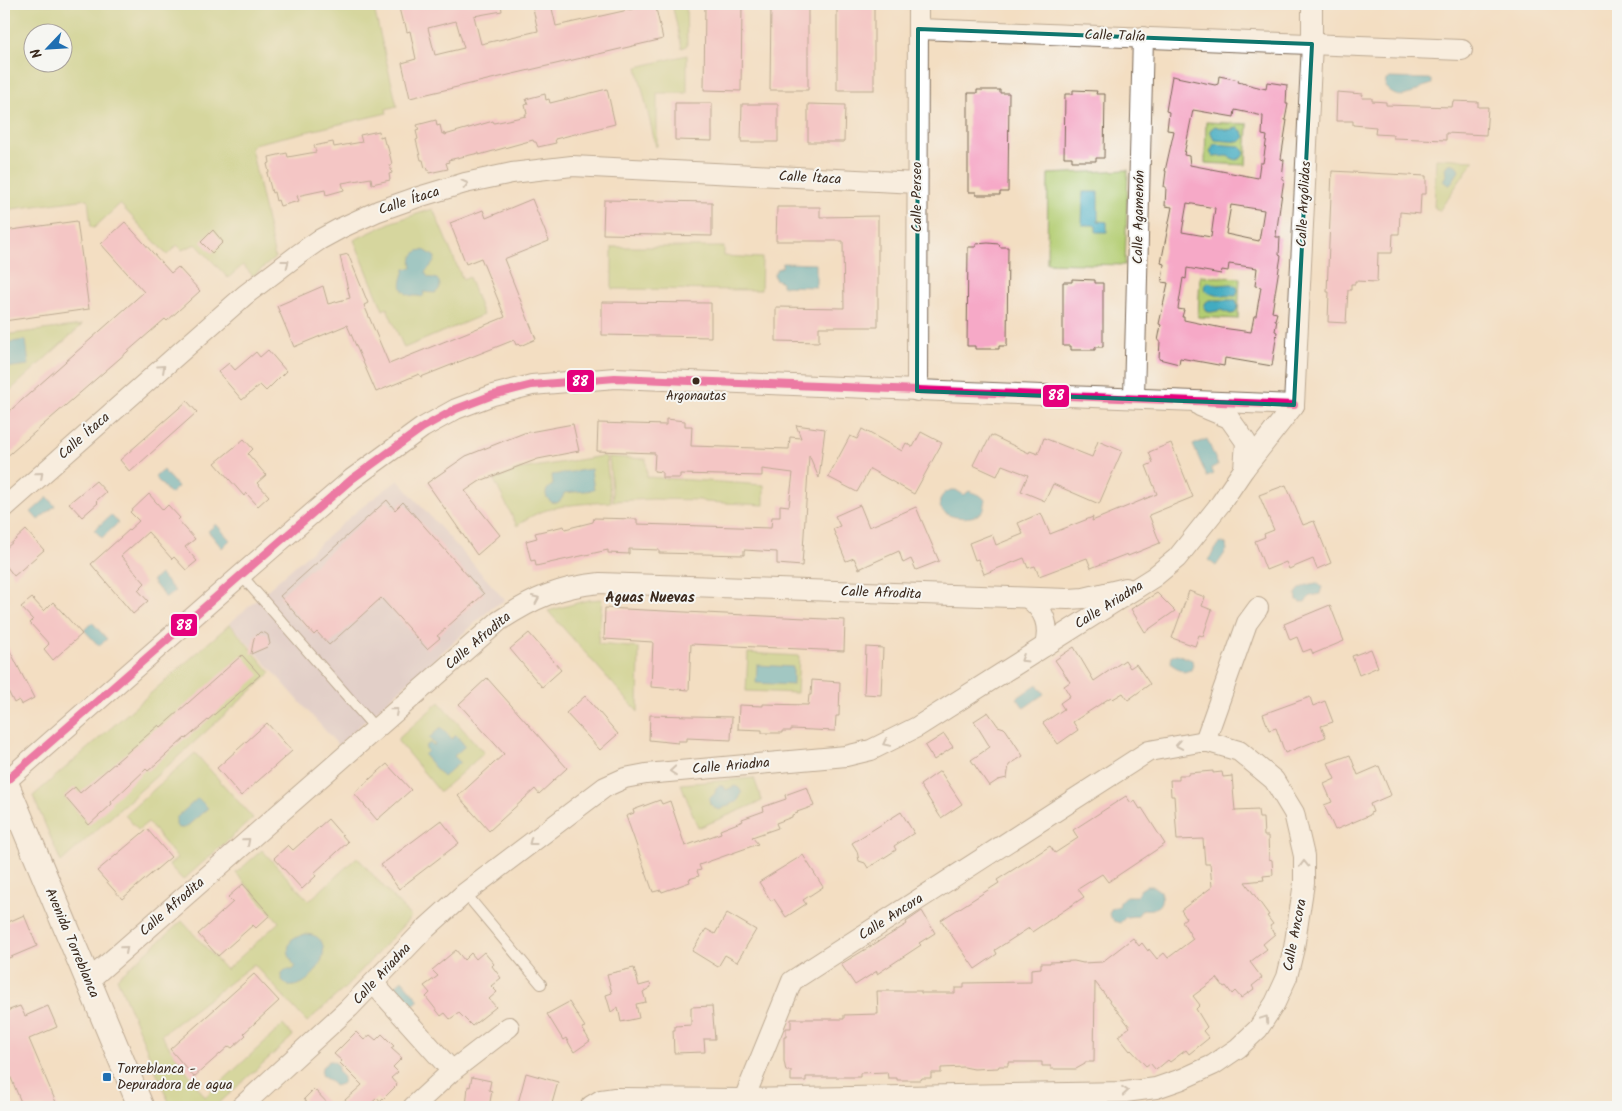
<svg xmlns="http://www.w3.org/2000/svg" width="1622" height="1111" font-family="Kalam,sans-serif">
	<rect width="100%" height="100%" fill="#f6f6f2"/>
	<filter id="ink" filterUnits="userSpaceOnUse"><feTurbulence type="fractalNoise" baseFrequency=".02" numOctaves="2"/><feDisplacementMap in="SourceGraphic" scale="10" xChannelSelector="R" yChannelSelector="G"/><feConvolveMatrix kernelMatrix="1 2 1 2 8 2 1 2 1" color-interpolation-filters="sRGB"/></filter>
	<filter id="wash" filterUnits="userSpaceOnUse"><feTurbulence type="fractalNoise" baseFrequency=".0096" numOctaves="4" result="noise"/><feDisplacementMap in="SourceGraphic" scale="20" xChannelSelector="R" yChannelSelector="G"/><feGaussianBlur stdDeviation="1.12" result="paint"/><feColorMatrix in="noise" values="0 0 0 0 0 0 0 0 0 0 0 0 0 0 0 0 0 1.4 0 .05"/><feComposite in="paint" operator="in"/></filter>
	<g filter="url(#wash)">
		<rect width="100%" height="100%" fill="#f3dec2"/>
		<path fill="#cfbdcf" d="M398 480 505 600 492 608 338 745 230 623 358 510Z"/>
		<g fill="#b3cd72" stroke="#777c48" fill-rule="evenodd">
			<path d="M4 4H373L397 106 386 109 387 113 254 144 251 148 275 258 253 276 243 265 228 278 196 244 182 250 177 245 167 255 120 204 94 228 91 227 88 199 4 210ZM32 32H62V62H32Z"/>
			<path d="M672 4H686L687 45 685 47 682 48Z"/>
			<path d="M687 55V93H657V146L656 147 637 67Z"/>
			<path d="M1206 122 1248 124 1246 165 1205 163Z"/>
			<path d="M1436 158 1474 160 1439 211 1434 207Z"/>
			<path d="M1128 170 1125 265 1047 263 1048 174Z"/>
			<path d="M433 209 463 280 469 277 483 315 404 348 387 308 383 310 354 240 392 222Z"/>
			<path d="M612 247H724V256L762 258 761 290 612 289Z"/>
			<path d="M1200 276 1240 278 1238 319 1198 317Z"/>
			<path d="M82 325 4 396V335Z"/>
			<path d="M603 456 606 457 611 502C579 504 542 504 517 526L494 480 521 469Z"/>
			<path d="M609 457 646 459 647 477 764 485V505L705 502 700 500 653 499 613 501Z"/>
			<path d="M602 599 598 644 639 648 638 712 548 611 588 600Z"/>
			<path d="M230 624 271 673 61 862 33 796Z"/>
			<path d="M748 653 799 656 797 693 746 691Z"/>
			<path d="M439 702 484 753 440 792 397 740Z"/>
			<path d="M195 753 253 818 183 880 169 865 177 858 148 822 138 830 125 815Z"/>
			<path d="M754 778 762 801 698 828 681 784Z"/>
			<path d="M262 850 309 901 357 857 411 917 345 988 307 1022 254 964 161 1035 205 1097 283 1025 293 1036 215 1107H171L117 978 182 921 226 970 279 922 236 873Z"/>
		</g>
		<g fill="#42abc1" stroke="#3e6a70">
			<path d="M1390 78 1429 79 1432 81V84C1428 86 1424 86 1421 88 1408 96 1397 101 1385 87L1386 80Z"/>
			<path d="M1215 126 1228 130 1238 128 1243 132 1245 137 1240 142 1214 140 1210 130Z"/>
			<path d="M1214 144 1240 146 1245 153 1241 158 1236 160 1227 156 1213 157 1210 152Z"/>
			<path d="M1448 164C1454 163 1458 165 1459 171L1450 185H1448L1443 181 1446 175 1445 168Z"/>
			<path d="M1083 192H1098V221L1107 222V232H1096V225H1082Z"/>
			<path d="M422 250 426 251 435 257C435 263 429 268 425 272L428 277 437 279C442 284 440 290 435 293L423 292 424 295 422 297C418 295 414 297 409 295 396 289 403 278 405 269L412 268C410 259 412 252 422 250Z"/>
			<path d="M783 263 816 264V287L782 286V282L775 279 774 274 777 269 782 267Z"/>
			<path d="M1208 282 1217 285 1232 284 1237 287 1238 290 1236 296C1226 295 1210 298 1204 288L1205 284Z"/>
			<path d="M1209 300H1236L1238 306 1235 313 1231 314 1221 310 1212 312H1208L1204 306 1205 303Z"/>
			<path d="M26 340 29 365 4 368V343Z"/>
			<path d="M1207 439 1218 465 1211 468 1214 474 1207 477 1193 445Z"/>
			<path d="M591 469 594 490 564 493C559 515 534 494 553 485L552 475Z"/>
			<path d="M163 470 178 487 170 494 155 477Z"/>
			<path d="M951 490H956L964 495 969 491C973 493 985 496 985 501 985 502 984 503 984 504 983 509 986 507 983 511 975 522 935 520 940 500 942 494 946 492 951 490Z"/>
			<path d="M48 497 55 506 38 520 31 512Z"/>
			<path d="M111 515 118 523 102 538 94 530Z"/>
			<path d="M216 524 230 540 222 548 208 531Z"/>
			<path d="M1223 543 1226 544 1227 550 1216 566 1208 560 1219 544Z"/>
			<path d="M160 574 175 591 166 598 152 581Z"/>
			<path d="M1317 583 1322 587 1320 594 1311 596 1305 602H1300L1297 600 1296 594C1300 586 1308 584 1317 583Z"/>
			<path d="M92 622 107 639 99 646 84 630Z"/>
			<path d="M1177 654 1192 660 1193 665 1191 670 1184 672 1172 665 1171 661 1172 656Z"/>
			<path d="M757 665 793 667V685L756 683Z"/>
			<path d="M1037 684 1044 694 1024 708 1017 698Z"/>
			<path d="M441 727 452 739 456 735 465 746 454 756 460 762 443 777 424 755 428 751 425 747 430 743 433 746 435 745 429 738Z"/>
			<path d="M720 785 724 787 726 790 735 786 739 788 742 793 737 802C729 803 725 809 718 810L710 804 709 799 715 793 716 788Z"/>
			<path d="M198 798 208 808 185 828H178L176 825V818Z"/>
			<path d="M1146 886H1153L1160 891C1165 905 1156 911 1143 909L1137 916 1126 917 1120 923 1113 921 1109 914 1111 909 1119 906 1121 900 1126 896H1137L1140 890Z"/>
			<path d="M305 934C343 935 315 990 288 986L282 980V973L285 970H293L295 967C289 956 285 951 292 939Z"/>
			<path d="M402 980 419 1000 411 1007 394 987Z"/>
			<path d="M329 1061H333L337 1064 339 1073 343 1077V1083L338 1085 334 1086 330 1081 325 1078 321 1075 322 1067Z"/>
		</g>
		<g id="blocks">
			<g fill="#f6a9c7" fill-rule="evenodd">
				<path d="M398 4H501L502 11 474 16 481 44 538 31 532 4H551L556 26 655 4 663 39 410 98 402 63 416 59 410 31 407 32 405 23 403 24ZM456 21 464 48 435 55 428 28Z"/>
				<path d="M705 4H742L741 91 704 90Z"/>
				<path d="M771 4H808V90H770Z"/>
				<rect x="837" y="4" width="37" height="86"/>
				<path d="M1172 76 1215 85 1218 84 1219 76 1239 80 1238 82 1266 89 1267 82 1287 85 1286 104H1288L1285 120H1287L1281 159 1284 160 1282 179H1284L1276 235V237H1280L1279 255 1281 256 1272 312 1277 313 1275 320H1277L1275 331 1277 332 1272 366 1225 358 1224 366 1180 358 1179 364 1159 359 1160 341H1158L1161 325 1159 324 1168 283 1162 282 1164 264 1161 263 1172 207 1165 206 1166 187H1164L1166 171H1165L1174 131 1167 130 1169 112 1166 111ZM1193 110 1234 117 1235 110 1263 116 1262 135 1267 136 1263 163H1260L1258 178 1190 165 1189 156 1184 155ZM1187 203 1215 208 1211 237 1182 232ZM1231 205 1264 210 1259 241 1226 234ZM1229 264 1257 268 1255 286 1261 287 1256 316H1254L1251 332 1222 328 1184 320V317H1182L1184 310 1178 309 1183 278 1186 279 1187 268 1221 274 1222 270 1228 271Z"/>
				<path d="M607 89 615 124 555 139 556 143 538 147 536 142H534L533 140 479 155V153L448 160 449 162 446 163 448 169 429 173 427 167 425 168 423 160H421L416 140 418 139 416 131 419 130 417 125 436 120 437 126 440 125 442 134 444 133 445 135 493 121 494 123 526 116 525 114H527L525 105 528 104 526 99 545 94 546 100 549 99 550 103Z"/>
				<path d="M977 90H1000V93H1009L1008 192H1000V195H976V192H968V93H977Z"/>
				<path d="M1073 90 1097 91 1096 94H1105L1104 158H1096V161H1072V157H1064L1065 94H1073Z"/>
				<path d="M1337 92 1363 94 1362 98H1372V101L1386 102V105L1452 107 1453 101 1478 102V107H1488L1486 135 1446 133V140L1393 138V135L1375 134 1376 127 1353 125V121H1336Z"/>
				<path d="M675 103H712V141L675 140Z"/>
				<path d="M742 104H778V142H741Z"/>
				<path d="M808 104 845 105 844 142H808Z"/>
				<path d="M379 131 380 137 383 136 385 144H387L392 164 390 165 392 173 389 174 390 180 372 184 371 178 342 183 344 190 326 195 325 190 297 196 299 201 280 206 278 200 276 201 274 192 272 193 267 173 269 172 267 164 270 163 269 157 287 153 288 157 316 152 314 146 333 142 334 147 362 142 360 135Z"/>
				<path d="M1332 171 1426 176V194H1421L1420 214 1400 212 1399 234H1393L1392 253H1378L1377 282 1355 281V284H1351V290H1348L1346 323 1328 322 1329 292H1327Z"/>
				<path d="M532 199 549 241 504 259 536 339 520 346 518 344 516 345 514 340 421 377 419 374 376 392 347 325 294 347 277 306 323 286 328 304 350 298 340 256 348 254 368 303 364 305 389 364 505 317 481 258 466 264 450 223 483 210 486 218Z"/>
				<path d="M604 200 712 202V236L603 234Z"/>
				<path d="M777 207H820V217L878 216V327H819V342L776 341V307L844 308 843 241H776Z"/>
				<path d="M77 221 89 309 4 321V231Z"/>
				<path d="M125 222 171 273 178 267 200 291 167 321 165 319 4 459V416L144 292 101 244Z"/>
				<path d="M213 230 223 242 212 253 201 242Z"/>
				<path d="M988 243 999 244 1000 247H1008L1007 346H999V349H975V346H967L968 247H976V244Z"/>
				<path d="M1072 279 1095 280V283H1103V347H1095V350H1071V346H1063V282H1072Z"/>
				<path d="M602 302 711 303V337L602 335Z"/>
				<path d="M268 350 286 371 266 391 260 385 242 400 218 372 229 363 235 370 256 352 260 357Z"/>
				<path d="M187 401 197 412 130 472 120 460Z"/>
				<path d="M666 419 685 421V426H692L691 446 789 449 790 437 801 438 796 425 825 429 819 478 809 455 802 566 777 564V552L744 550V555L659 553V550L629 549V554L608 553V550L536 566 535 560 531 561 526 541 537 538 535 533 564 526 565 529 593 522 594 518 637 519V524L771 528 772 517H780V505L789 506 793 473 762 469V476L680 474V478H662V472L654 471 655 453 597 451 598 423 666 425Z"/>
				<path d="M573 424 579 451 538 459 480 481 465 491 500 535 477 555 427 483 466 456 524 433Z"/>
				<path d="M862 429 902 451 906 443 913 447 921 432 942 443 914 494 870 469 857 492 828 477 850 436 857 439Z"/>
				<path d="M991 435 1029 453 1030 451 1038 454 1044 438 1092 457 1098 441 1122 451 1099 504 1053 484 1045 501 1021 491 1028 475 1002 465 997 476 973 465 981 449 983 451Z"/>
				<path d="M244 439 253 449 248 454 266 475 257 483 269 496 258 506 246 493 244 496 215 463Z"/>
				<path d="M1171 443 1193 497 1149 515 1160 543 1128 556 1127 554 1091 568 1087 558 1039 576 1035 566 1028 568 1024 558 984 574 978 559 975 560 969 543 992 534 996 545 1023 534 1018 523 1041 513 1050 534 1093 517 1092 521 1157 494 1146 466 1153 463 1149 452Z"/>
				<path d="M96 481 106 492 96 501 98 503 82 517 69 503Z"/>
				<path d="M1286 485 1303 525 1314 521 1331 563 1317 569 1313 559 1289 569 1286 562 1266 570 1255 541 1265 537 1264 534 1274 530 1259 495Z"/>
				<path d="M149 494 163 510 168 505 180 518 178 520 195 539 185 547 197 561 186 570 174 557 172 559 148 532 121 556 145 583 138 590 148 601 133 614 91 564 139 521 130 512Z"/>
				<path d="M387 500 395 510 403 502 484 594 437 636 440 638 427 649 381 598 329 645 317 632 314 635 280 596Z"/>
				<path d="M860 505 869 527 916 507 939 561 916 570 911 559 903 563 899 551 859 569 854 558 846 561 833 529 840 526 835 516Z"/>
				<path d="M26 530 44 550 14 576 4 563V550Z"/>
				<path d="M1189 591 1205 597 1202 606 1212 610 1203 636 1199 635 1195 646 1172 638Z"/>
				<path d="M1157 593 1175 611 1145 632 1131 609Z"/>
				<path d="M32 598 44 611 53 602 82 634 53 660 44 649 49 644 30 623 33 620 21 607Z"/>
				<path d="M1330 605 1344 641 1313 654 1311 649 1303 652 1297 637 1290 640 1284 624Z"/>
				<path d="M605 608 845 620 844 651 691 644 689 690 651 687 653 642 604 639Z"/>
				<path d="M260 632 265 633 268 635 270 644 267 647 251 654 254 638Z"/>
				<path d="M529 633 561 670 542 687 510 649Z"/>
				<path d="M4 639 34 698 21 705 19 700 14 703 4 683Z"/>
				<path d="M866 647 883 648 881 695 864 694Z"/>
				<path d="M1074 647 1094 681 1125 660 1130 668 1136 664 1150 684 1128 700 1123 693 1113 699 1111 697 1073 722 1078 730 1058 744 1043 723 1064 709 1060 703 1070 696 1064 686 1070 682 1055 660Z"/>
				<path d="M1371 649 1378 667 1359 675 1352 656Z"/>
				<path d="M242 655 260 675 186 739 185 738 148 771 146 769 111 802 112 804 89 825 64 796 75 787 80 793 159 725 161 727Z"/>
				<path d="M487 678 567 768 539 794 535 789 489 831 458 796 504 754 459 704Z"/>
				<path d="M812 680 840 682 839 716H836L835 731 791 729V731H782V733H762V730L738 729 739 705 763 706V704L808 705 809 695H811Z"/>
				<path d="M585 696 618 734 600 750 566 713Z"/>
				<path d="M1310 697 1313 706 1325 701 1333 722 1321 726 1326 737 1285 753 1276 728 1269 730 1263 714Z"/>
				<path d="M988 712 998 726 1004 728 1006 730 1023 756 1009 765 1007 778 998 780 989 786 971 760 990 747 974 721Z"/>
				<path d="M650 715 732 717 731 740 687 738V741H678V743L649 740Z"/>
				<path d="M267 723 292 751 241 796 217 768Z"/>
				<path d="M944 734 953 747 934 760 925 746Z"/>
				<path d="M1350 755 1358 775 1379 766 1391 795 1370 804 1373 812 1370 813V815L1335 830 1324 805 1332 802 1324 784 1335 779 1328 763Z"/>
				<path d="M387 764 411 790 377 820 354 793Z"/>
				<path d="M940 771 962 804 941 818 920 785Z"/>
				<path d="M1213 771V773L1222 772 1223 777 1232 776 1235 811 1258 810 1259 818H1263L1264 836H1268L1269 859 1272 860 1273 875 1263 876 1264 880 1245 882 1269 915 1267 916 1273 924 1270 926 1275 934 1263 944 1267 949 1250 962 1262 978 1252 986 1254 989 1241 998 1235 991 1232 994 1226 986 1224 987 1217 978 1193 996 1200 1005 1196 1009 1207 1027 1203 1031 1209 1038 1189 1054 1186 1050 1170 1062 1168 1060 1156 1070 1150 1063 1146 1066 1131 1050 1130 1051 1118 1036 1130 1027 1095 982 1094 1062H1085V1064L1076 1069H1051V1066H1042V1062H1008V1066H999L998 1068 974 1069 964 1067 941 1068V1073H931V1078H922L921 1080H897V1078H888L887 1072 860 1073V1077H806V1081H791V1071H786L784 1061V1037H786V1028H791V1019H844V1015L878 1014 877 991H921V993H955V988H964V983L1031 982V969L1041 968V963H1050V962L1074 961 1083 963 1102 962 1133 938 1139 946 1142 943 1148 951 1149 949 1157 959 1164 953 1168 958 1193 939 1182 921 1186 918 1181 910 1212 887 1210 864H1205L1203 839 1177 840 1174 796H1171L1170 780H1179V775H1188L1189 773Z"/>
				<path d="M807 787 814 806 797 812 798 813 792 815V817L776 823 778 828 752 837 758 844 699 865 701 870 697 871 699 876 689 879 690 882 662 892 661 890 653 892 626 816 634 813 633 810 660 800 662 804 670 801 685 846 721 833 720 830 743 821 742 819 764 811 763 807 786 799 785 795Z"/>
				<path d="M1126 796 1131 803 1135 801 1140 809 1142 808 1165 844 1108 882 1102 874 1078 889 1084 897 1032 932 1029 928 995 950 997 954 975 969 941 920 999 883 997 880 1050 846 1055 853 1078 838 1073 830Z"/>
				<path d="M901 812 914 833 894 846 896 850 868 868 865 863 859 861 857 851 852 843Z"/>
				<path d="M328 819 348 842 314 873 316 876 302 889 274 858 288 845 293 850Z"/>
				<path d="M441 820 459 843 399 889 381 865Z"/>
				<path d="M147 829 171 857 122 899 97 871Z"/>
				<path d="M803 855 823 887 803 900 806 904 786 917 774 899 771 901 759 882Z"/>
				<path d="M243 884 270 915 256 928 253 925 218 956 198 934 233 902 228 897Z"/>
				<path d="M922 911 935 933 919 943 921 945 877 974V971L855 985 841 964 891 934 907 924 906 922Z"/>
				<path d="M727 913 756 930 737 962 725 955 718 967 692 951 706 929 715 934Z"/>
				<path d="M24 915 37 946 4 960V924Z"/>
				<path d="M456 950 464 960 471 953 476 959 484 952 494 964 492 966 501 978 491 986 497 992 489 999 496 1007 472 1026 459 1013 450 1019 445 1013 441 1016 426 997 430 993 424 986 438 976 432 970Z"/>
				<path d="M634 968 639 986 650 983 651 987 643 992 646 1002 636 1004 639 1018 621 1022 618 1007 611 1012 606 995 612 993 607 974Z"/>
				<path d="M254 974 279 1001 244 1033 246 1035 232 1048 229 1046 194 1077 170 1049Z"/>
				<path d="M569 1002 585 1027 582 1028 590 1041 574 1052 566 1038 563 1040 547 1014Z"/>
				<path d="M20 1006 25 1016 48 1006 57 1027 29 1039 58 1107H23L4 1061V1012Z"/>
				<path d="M712 1006 715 1039H704L705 1052 674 1053 673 1030H675V1026L691 1025V1007Z"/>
				<path d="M356 1032 364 1040 370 1035 376 1040 382 1034 394 1046 391 1048 402 1058 393 1067 398 1072 391 1078 397 1085 380 1102 377 1098 367 1107H337L362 1085 340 1063 342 1061 334 1054Z"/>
				<path d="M526 1073 558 1082 551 1107H517Z"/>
				<path d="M472 1077 491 1081 489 1090 492 1091 489 1107H466L468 1086 470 1087Z"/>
				<path d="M314 1089 331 1107H311L304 1099Z"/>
			</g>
		</g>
	</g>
	<g filter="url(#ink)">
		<use href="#blocks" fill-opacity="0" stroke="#7b6957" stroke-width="1"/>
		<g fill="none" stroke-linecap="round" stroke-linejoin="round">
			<g stroke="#7b6957" stroke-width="12">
				<g id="service">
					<path d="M241 575 376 729"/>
					<path d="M465 893 541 984"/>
				</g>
			</g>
			<g stroke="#7b6957" stroke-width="22">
				<g id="minor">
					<path d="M918 29 1462 50"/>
					<path d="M917 391 918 4"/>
					<path d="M1134 397 1143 37"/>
					<path d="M1294 405 1312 44V4"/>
					<path d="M1200 406 1229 418 1246 442 1244 469"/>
					<path d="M4 508 245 295 299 254 319 240 341 228 378 211 415 198 465 183 512 173 572 166 917 183"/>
					<path d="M1028 598C1045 611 1050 625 1045 646"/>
					<path d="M1205 741 1247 623 1258 608"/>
					<path d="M5 782 241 575 352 479 422 428 456 409 493 395 532 385 615 378 1294 405"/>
					<path d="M88 981 499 621C534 598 559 587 600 583L1068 599 1084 598 1126 588"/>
					<path d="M374 984 452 1071"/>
					<path d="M591 1106 601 1100 615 1098 744 1099 1125 1092 1156 1088 1182 1079 1213 1065 1238 1048 1258 1029 1275 1003 1287 977 1294 948 1304 883V856L1294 813 1274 780 1239 751 1205 741 1149 751 792 981 744 1099 742 1107"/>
					<path d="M241 1107 349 1008 423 931 465 893 605 787 625 778 646 774 846 756 871 750 917 727 1154 577 1177 558 1221 503 1244 469 1294 405"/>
					<path d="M413 1107 452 1071 509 1027"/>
				</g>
			</g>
			<g stroke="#7b6957" stroke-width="27">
				<path id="tertiary" d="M4 779 141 1107"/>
			</g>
			<use href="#service" stroke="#fff" stroke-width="10"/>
			<use href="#minor" stroke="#fff" stroke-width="20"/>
			<use href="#tertiary" stroke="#fff" stroke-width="25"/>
			<g stroke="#f6f6f2" stroke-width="11">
				<path id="bus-1" d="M5 782 241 575 352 479 422 428 456 409 493 395 532 385 615 378 1294 405"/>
			</g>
			<use href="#bus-1" stroke="#e5007d" stroke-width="8"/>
		</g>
		<defs><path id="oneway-chevron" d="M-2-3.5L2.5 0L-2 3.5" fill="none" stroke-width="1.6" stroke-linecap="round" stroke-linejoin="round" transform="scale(1.25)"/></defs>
		<g stroke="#a79f9a">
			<use href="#oneway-chevron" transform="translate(465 184) rotate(-14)"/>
			<use href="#oneway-chevron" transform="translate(286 263) rotate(-37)"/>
			<use href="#oneway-chevron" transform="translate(162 368) rotate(-42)"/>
			<use href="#oneway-chevron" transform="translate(40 475) rotate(-41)"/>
			<use href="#oneway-chevron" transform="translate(536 599) rotate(-24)"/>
			<use href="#oneway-chevron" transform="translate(1024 659) rotate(148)"/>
			<use href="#oneway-chevron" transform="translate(395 711) rotate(-41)"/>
			<use href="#oneway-chevron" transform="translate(886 743) rotate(154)"/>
			<use href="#oneway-chevron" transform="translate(1179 745) rotate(170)"/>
			<use href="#oneway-chevron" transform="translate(673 771) rotate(175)"/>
			<use href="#oneway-chevron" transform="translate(247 841) rotate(-41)"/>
			<use href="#oneway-chevron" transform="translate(532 842) rotate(143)"/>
			<use href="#oneway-chevron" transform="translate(1304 864) rotate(-91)"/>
			<use href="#oneway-chevron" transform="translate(125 949) rotate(-41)"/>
			<use href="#oneway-chevron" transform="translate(1265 1019) rotate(-56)"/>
			<use href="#oneway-chevron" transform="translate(1125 1091) rotate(-5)"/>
		</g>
	</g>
	<path d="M0 0H1622V1111H0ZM918 29 1312 44 1294 405 917 391Z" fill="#f3dec2" fill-opacity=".55" fill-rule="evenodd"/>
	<path fill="none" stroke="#0f766e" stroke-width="4" stroke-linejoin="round" d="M918 29 1312 44 1294 405 917 391Z"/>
	<circle fill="#3b2a1e" stroke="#f6f6f2" stroke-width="2" cx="696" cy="381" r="4.5"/>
	<rect fill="#1f6fb2" stroke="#f6f6f2" stroke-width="2" x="102" y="1072" width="10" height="10" rx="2.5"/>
	<g text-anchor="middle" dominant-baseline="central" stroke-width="4" stroke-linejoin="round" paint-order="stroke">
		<g font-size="13" fill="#3b2a1e" stroke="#f6f6f2">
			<text x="696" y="396">Argonautas</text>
		</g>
		<g font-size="14" fill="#3b2a1e" stroke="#f6f6f2">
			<text transform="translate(1115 36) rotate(2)">Calle Talía</text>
			<text transform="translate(810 178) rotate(3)">Calle Ítaca</text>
			<text transform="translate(917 197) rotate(-90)">Calle Perseo</text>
			<text transform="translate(409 201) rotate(-18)">Calle Ítaca</text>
			<text transform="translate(1304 204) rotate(-87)">Calle Argólidas</text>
			<text transform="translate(1139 217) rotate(-89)">Calle Agamenón</text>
			<text transform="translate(84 436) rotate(-41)">Calle Ítaca</text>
			<text transform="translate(881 593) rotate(2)">Calle Afrodita</text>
			<text transform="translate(1109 605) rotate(-32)">Calle Ariadna</text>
			<text transform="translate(478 641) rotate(-40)">Calle Afrodita</text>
			<text transform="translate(731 766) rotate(-5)">Calle Ariadna</text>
			<text transform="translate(172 907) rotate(-41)">Calle Afrodita</text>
			<text transform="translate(891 917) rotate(-33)">Calle Ancora</text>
			<text transform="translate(1295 935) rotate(-79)">Calle Ancora</text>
			<text transform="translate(72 943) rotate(67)">Avenida Torreblanca</text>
			<text transform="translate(382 974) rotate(-47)">Calle Ariadna</text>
		</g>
		<g font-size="14" fill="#3b2a1e" stroke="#f6f6f2" text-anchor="start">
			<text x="117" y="1069">Torreblanca -<tspan x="117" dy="16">Depuradora de agua</tspan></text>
		</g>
		<g font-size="15" font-weight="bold" fill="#3b2a1e" stroke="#f6f6f2">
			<text x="650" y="598">Aguas Nuevas</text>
		</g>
	</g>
	<g stroke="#f6f6f2" stroke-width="2">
		<rect x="566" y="369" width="29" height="24" rx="5" fill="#e5007d"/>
		<rect x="1042" y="384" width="28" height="24" rx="5" fill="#e5007d"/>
		<rect x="170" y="613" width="28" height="24" rx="5" fill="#e5007d"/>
	</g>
	<g font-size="14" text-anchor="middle" font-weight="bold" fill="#fff">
		<text x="580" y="386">88</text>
		<text x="1056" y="400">88</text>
		<text x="184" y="630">88</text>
	</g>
	<rect width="1622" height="1111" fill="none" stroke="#f6f6f2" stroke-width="20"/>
	<g transform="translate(48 48) rotate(245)"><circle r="24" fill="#f6f6f2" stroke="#aba49d"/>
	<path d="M0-4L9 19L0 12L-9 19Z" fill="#1f6fb2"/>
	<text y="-8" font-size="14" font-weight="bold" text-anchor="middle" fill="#3b2a1e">N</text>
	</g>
</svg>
